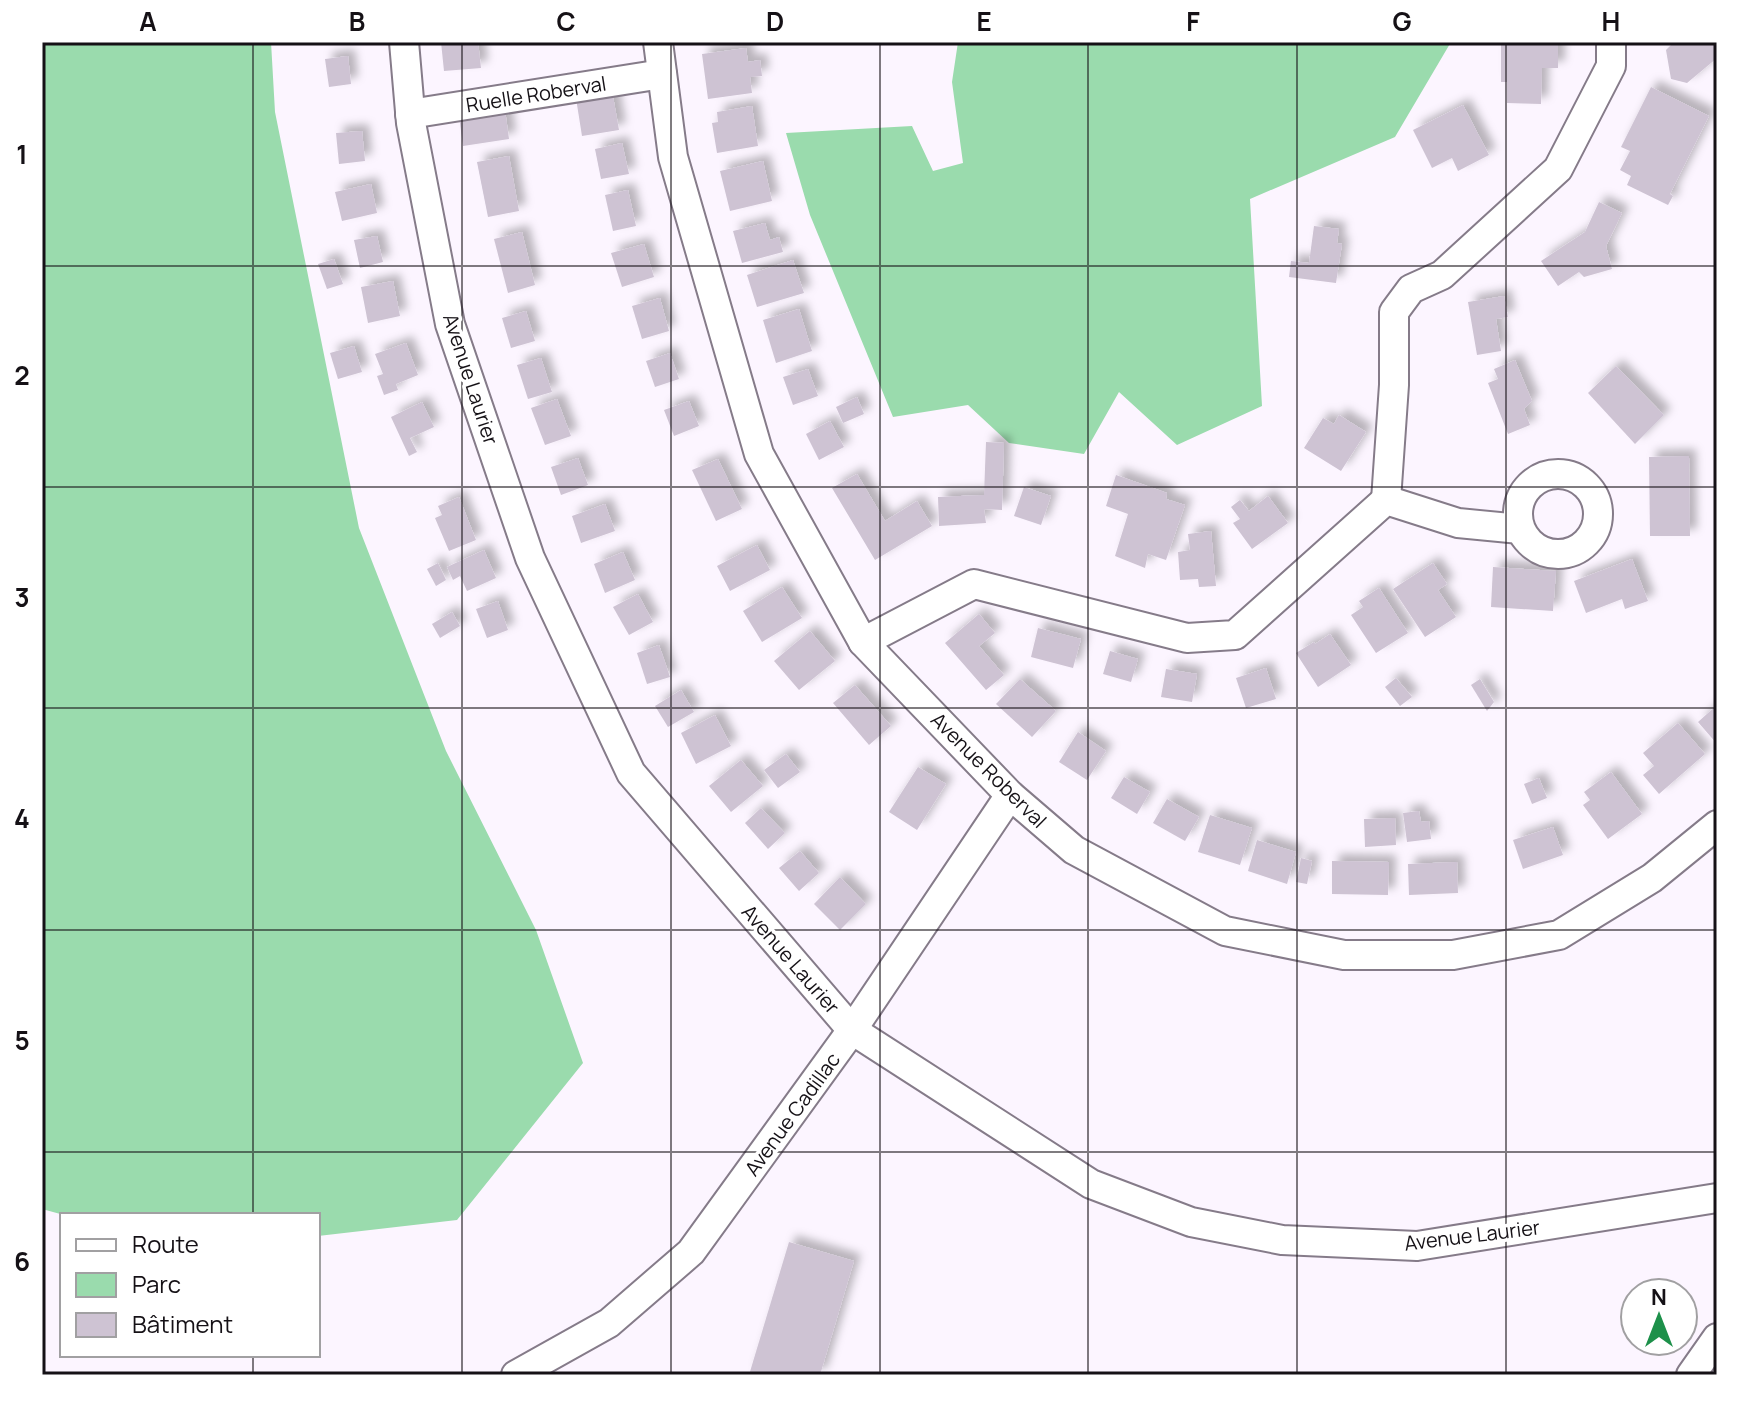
<svg xmlns="http://www.w3.org/2000/svg" width="1759" height="1417" font-family="Manrope,sans-serif">
	<defs>
		<filter id="shadow"><feDropShadow dx="7" dy="-7" stdDeviation="4" flood-color="#0004"/></filter>
	</defs>
	<rect width="100%" height="100%" fill="#fcf5ff"/>
	<g fill="#9adbad">
		<path d="M42 42H271L275 112 359 528 446 751 536 930 583 1063 457 1220 318 1236V1215H64L42 1209Z"/>
		<path d="M958 42H1451L1395 137 1250 199 1262 406 1177 445 1119 392 1084 454 1009 443 968 405 893 417 810 215 786 133 912 126 933 171 963 163 952 82Z"/>
	</g>
	<g fill="#cec3d3" filter="url(#shadow)">
		<path d="M441 42H478L481 68 444 71Z"/>
		<path d="M1501 42H1558V68H1542L1541 104 1507 103V82H1501Z"/>
		<path d="M1674 42H1716L1717 58 1687 83 1671 79 1666 50Z"/>
		<path d="M746 48 748 62 760 60 762 76 750 77 752 93 708 99 702 54Z"/>
		<path d="M348 56 351 84 329 87 325 59Z"/>
		<path d="M611 85 619 130 582 136 575 92Z"/>
		<path d="M1651 87 1709 116 1670 194 1673 196 1668 205 1627 185 1631 176 1620 170 1630 151 1621 147Z"/>
		<path d="M1463 105 1489 155 1458 171 1452 158 1432 168 1413 130Z"/>
		<path d="M752 106 758 146 717 153 712 123 718 122 717 112Z"/>
		<path d="M505 110 509 139 463 146 459 116Z"/>
		<path d="M362 131 365 161 339 164 336 133Z"/>
		<path d="M622 143 629 174 601 179 595 149Z"/>
		<path d="M509 156 519 211 488 217 477 162Z"/>
		<path d="M763 161 772 201 730 211 720 171Z"/>
		<path d="M371 184 377 213 342 221 335 192Z"/>
		<path d="M628 190 636 226 613 231 605 195Z"/>
		<path d="M1599 202 1622 213 1606 246 1612 269 1584 277 1579 272 1558 286 1541 261 1585 232Z"/>
		<path d="M765 223 770 240 779 237 783 252 742 263 733 231Z"/>
		<path d="M1314 226 1339 229 1337 243 1342 244 1336 283 1289 277 1291 261 1309 263Z"/>
		<path d="M522 232 535 285 508 293 494 239Z"/>
		<path d="M377 236 383 262 360 268 354 240Z"/>
		<path d="M644 244 654 277 622 287 611 253Z"/>
		<path d="M334 259 343 284 327 289 318 264Z"/>
		<path d="M793 260 804 293 757 307 747 275Z"/>
		<path d="M393 281 400 316 368 323 361 287Z"/>
		<path d="M1504 296 1508 317 1496 319 1501 351 1477 355 1468 302Z"/>
		<path d="M660 298 669 331 642 339 632 306Z"/>
		<path d="M799 309 812 351 776 363 763 320Z"/>
		<path d="M526 311 535 341 511 348 502 318Z"/>
		<path d="M406 343 418 375 396 384 398 390 384 395 377 376 383 374 375 354Z"/>
		<path d="M354 346 362 372 338 379 330 353Z"/>
		<path d="M670 353 679 379 655 387 646 361Z"/>
		<path d="M541 358 552 392 528 399 517 365Z"/>
		<path d="M1515 360 1532 401 1524 409 1530 425 1508 434 1488 383 1498 379 1494 369Z"/>
		<path d="M1616 366 1664 415 1635 444 1588 393Z"/>
		<path d="M808 369 818 396 793 405 783 377Z"/>
		<path d="M857 397 864 414 843 423 836 407Z"/>
		<path d="M557 399 571 436 545 445 531 408Z"/>
		<path d="M689 401 699 426 674 436 664 410Z"/>
		<path d="M422 402 434 427 410 438 417 452 409 456 391 417Z"/>
		<path d="M1339 415 1366 432 1341 471 1304 448 1323 418 1334 424Z"/>
		<path d="M830 421 844 447 819 460 806 434Z"/>
		<path d="M986 442 1004 443 1002 510 984 509 986 523 939 526 938 497 984 495Z"/>
		<path d="M1689 456 1690 536H1650L1649 457Z"/>
		<path d="M578 458 588 485 561 495 551 467Z"/>
		<path d="M718 459 742 509 716 521 692 470Z"/>
		<path d="M857 474 885 521 917 501 932 526 875 560 832 488Z"/>
		<path d="M1116 475 1167 493 1166 499 1185 505 1166 560 1148 554 1145 568 1115 556 1128 514 1106 506Z"/>
		<path d="M1024 487 1051 496 1041 525 1014 516Z"/>
		<path d="M1268 496 1288 523 1252 549 1233 523 1240 519 1231 507 1240 500 1249 511Z"/>
		<path d="M459 497 476 540 449 551 435 518 442 515 438 506Z"/>
		<path d="M605 504 615 531 581 543 572 516Z"/>
		<path d="M1211 531 1216 586 1199 587 1198 579 1180 580 1178 552 1190 550 1188 534Z"/>
		<path d="M757 545 770 570 730 591 717 566Z"/>
		<path d="M484 550 496 578 467 591 460 576 453 580 447 567Z"/>
		<path d="M623 552 635 580 605 593 594 564Z"/>
		<path d="M1632 559 1648 601 1625 609 1622 599 1586 613 1574 581Z"/>
		<path d="M438 563 446 580 436 586 427 569Z"/>
		<path d="M1433 563 1447 584 1438 590 1456 617 1425 637 1393 589Z"/>
		<path d="M1493 567 1556 571 1553 611 1491 607Z"/>
		<path d="M782 587 802 618 762 642 743 611Z"/>
		<path d="M1379 588 1408 633 1376 653 1351 615 1363 607 1359 601Z"/>
		<path d="M638 594 653 622 629 635 613 607Z"/>
		<path d="M498 601 508 630 487 638 476 609Z"/>
		<path d="M452 612 460 626 440 638 432 624Z"/>
		<path d="M979 614 995 633 979 646 1004 675 986 690 945 643Z"/>
		<path d="M1038 628 1081 639 1073 668 1031 657Z"/>
		<path d="M810 631 835 661 799 690 774 661Z"/>
		<path d="M1330 634 1351 665 1318 687 1296 653 1314 642 1315 644Z"/>
		<path d="M659 645 670 677 647 684 637 653Z"/>
		<path d="M1110 651 1138 659 1131 682 1103 674Z"/>
		<path d="M1266 668 1276 699 1246 708 1236 678Z"/>
		<path d="M1166 669 1197 674 1192 702 1161 697Z"/>
		<path d="M1396 678 1412 697 1400 706 1385 687Z"/>
		<path d="M1020 679 1056 711 1032 737 996 704Z"/>
		<path d="M1480 679 1494 702 1487 711 1471 685Z"/>
		<path d="M855 685 891 726 869 745 833 703Z"/>
		<path d="M681 690 694 712 668 727 655 706Z"/>
		<path d="M1717 705V744L1698 722Z"/>
		<path d="M715 715 731 746 696 764 681 733Z"/>
		<path d="M1678 723 1705 754 1659 794 1643 775 1654 766 1643 753Z"/>
		<path d="M1078 732 1106 751 1087 780 1059 762Z"/>
		<path d="M786 754 800 772 778 788 764 770Z"/>
		<path d="M741 760 763 786 731 812 709 786Z"/>
		<path d="M918 767 946 784 917 830 889 812Z"/>
		<path d="M1611 772 1642 814 1608 839 1583 805 1590 800 1584 792Z"/>
		<path d="M1124 777 1150 792 1137 814 1111 798Z"/>
		<path d="M1539 778 1547 798 1532 804 1524 784Z"/>
		<path d="M1167 799 1199 817 1185 841 1153 823Z"/>
		<path d="M761 808 785 833 768 849 745 823Z"/>
		<path d="M1419 811 1421 822 1429 821 1431 839 1407 842 1403 813Z"/>
		<path d="M1210 815 1252 828 1240 865 1198 852Z"/>
		<path d="M1395 818 1396 845 1365 847 1364 819Z"/>
		<path d="M1553 827 1563 855 1523 869 1513 840Z"/>
		<path d="M1257 840 1296 852 1287 884 1248 871Z"/>
		<path d="M800 851 819 873 799 891 779 868Z"/>
		<path d="M1301 858 1312 861 1307 884 1296 882Z"/>
		<path d="M1332 861 1389 862 1388 895 1332 894Z"/>
		<path d="M1457 862 1458 893 1409 895 1408 864Z"/>
		<path d="M840 877 866 904 840 930 814 904Z"/>
		<path d="M789 1242 854 1261 820 1375H749Z"/>
	</g>
	<g fill="none" stroke-linecap="round" stroke-linejoin="round">
		<g stroke="#857b89" stroke-width="32">
			<g id="minor">
				<path d="M404 42 411 123 450 324 530 558 631 773 852 1030 1091 1184 1191 1222 1282 1240 1417 1246 1717 1198"/>
				<path d="M658 42 673 157 759 454 863 642 1010 795 1074 850 1225 931 1344 955H1453L1559 935 1652 878 1717 825"/>
				<path d="M410 114 662 74"/>
				<circle cx="1558" cy="514" r="40"/>
				<path d="M1386 500 1394 385V312L1411 289 1442 275 1558 169 1611 66V42"/>
				<path d="M863 642 974 584 1187 638 1235 635 1386 500 1458 523 1520 529"/>
				<path d="M516 1375 609 1323 691 1252 852 1030 1010 795"/>
				<path d="M1691 1375 1717 1338"/>
			</g>
		</g>
		<use href="#minor" stroke="#fff" stroke-width="28"/>
	</g>
	<path fill="none" stroke="#151116" stroke-width="2" stroke-opacity="0.55" d="M253 42V1215M462 42V1375M671 42V1375M880 42V1375M1088 42V1375M1297 42V1375M1506 42V1375M42 266H1717M42 487H1717M42 708H1717M42 930H1717M42 1152H1717M253 1355V1375"/>
	<g text-anchor="middle" dominant-baseline="central" stroke-width="7" stroke-linejoin="round" paint-order="stroke">
		<g font-size="20" fill="#151116" stroke="#fff">
			<text transform="translate(536 94) rotate(-9)">Ruelle Roberval</text>
			<text transform="translate(471 379) rotate(72)">Avenue Laurier</text>
			<text transform="translate(989 770) rotate(45)">Avenue Roberval</text>
			<text transform="translate(791 959) rotate(49)">Avenue Laurier</text>
			<text transform="translate(792 1114) rotate(-54)">Avenue Cadillac</text>
			<text transform="translate(1472 1235) rotate(-7)">Avenue Laurier</text>
		</g>
	</g>
	<rect width="1759" height="1417" fill="none" stroke="#ffffff" stroke-width="88"/>
	<rect x="60" y="1213" width="260" height="144" fill="#ffffff" stroke="#a1a0a2" stroke-width="2"/>
	<rect x="76" y="1239" width="40" height="12" fill="#ffffff" stroke="#a1a0a2" stroke-width="2"/>
	<text x="132" y="1253" font-size="24" fill="#151116">Route</text>
	<rect x="76" y="1273" width="40" height="24" fill="#9adbad" stroke="#a1a0a2" stroke-width="2"/>
	<text x="132" y="1293" font-size="24" fill="#151116">Parc</text>
	<rect x="76" y="1313" width="40" height="24" fill="#cec3d3" stroke="#a1a0a2" stroke-width="2"/>
	<text x="132" y="1333" font-size="24" fill="#151116">Bâtiment</text>
	<g transform="translate(1659 1317)"><circle r="38" fill="#ffffff" stroke="#a1a0a2" stroke-width="2"/>
	<path d="M0-6L14 30L0 20L-14 30Z" fill="#1d904a"/>
	<text y="-12" font-size="22" font-weight="bold" text-anchor="middle" fill="#151116">N</text>
	</g>
	<rect x="44" y="44" width="1671" height="1329" fill="none" stroke="#151116" stroke-width="3"/>
	<g font-size="26" text-anchor="middle" font-weight="bold" fill="#151116">
		<text x="148" y="31">A</text>
		<text x="357" y="31">B</text>
		<text x="566" y="31">C</text>
		<text x="775" y="31">D</text>
		<text x="984" y="31">E</text>
		<text x="1193" y="31">F</text>
		<text x="1402" y="31">G</text>
		<text x="1611" y="31">H</text>
		<text x="22" y="164">1</text>
		<text x="22" y="385">2</text>
		<text x="22" y="607">3</text>
		<text x="22" y="828">4</text>
		<text x="22" y="1050">5</text>
		<text x="22" y="1271">6</text>
	</g>
</svg>
